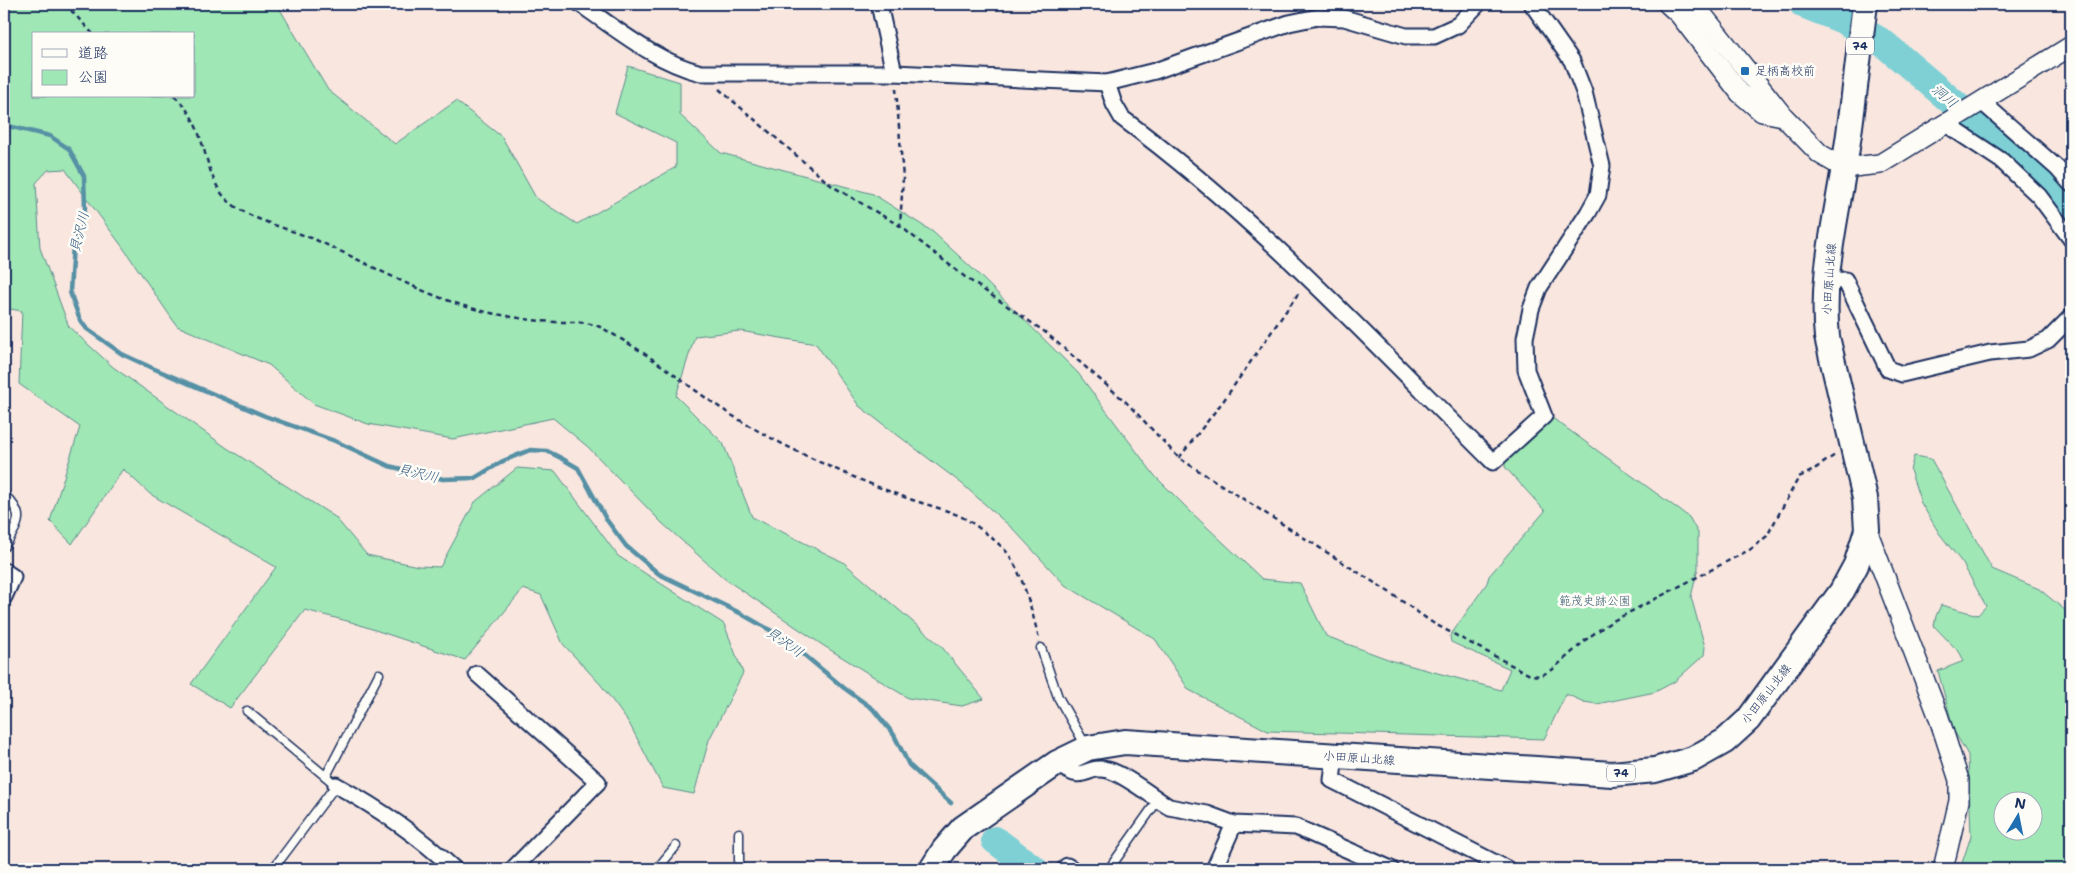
<svg xmlns="http://www.w3.org/2000/svg" width="2075" height="873" font-family="'Shantell Sans','Klee One',sans-serif">
	<rect width="100%" height="100%" fill="#f8e6df"/>
	<filter id="ink" filterUnits="userSpaceOnUse"><feTurbulence type="fractalNoise" baseFrequency=".02" numOctaves="2"/><feDisplacementMap in="SourceGraphic" scale="10" xChannelSelector="R" yChannelSelector="G"/><feConvolveMatrix kernelMatrix="1 2 1 2 8 2 1 2 1" color-interpolation-filters="sRGB"/></filter>
	<g filter="url(#ink)">
		<g fill="#9fe7b5" stroke="#5d8b8a" fill-rule="evenodd">
			<path d="M4 4H273L281 11 328 90 395 144 456 101 502 137 536 198 577 224 676 167V143L615 113 628 66 680 82V115L721 153 873 194 933 232 974 270 1078 373 1155 476 1190 511 1262 579 1300 583 1326 636 1393 661 1501 690 1510 669 1451 642 1450 636 1487 583 1489 576 1545 511 1505 467V459L1551 417 1689 517 1698 533V568L1691 597 1705 647 1704 655 1674 682 1655 692 1597 704 1584 702 1566 694 1544 739 1268 731 1189 690 1155 639 1065 585 1014 530 961 483 859 406 816 344 740 331 695 336 676 396 723 443 752 517 843 562 941 646 984 699 962 706 908 698 824 646 725 579 662 523 588 447 553 418 453 439 368 424 314 404 269 365 177 326 124 249 65 169 48 170 36 183 40 248 69 327 113 367 227 448 335 517 367 555 418 566 440 567 475 502 517 468 555 471 618 556 724 624 743 673 709 740 694 794 663 788 629 723 601 685 563 644 541 595 523 589 465 660 351 622 305 610 230 708 191 684 276 567 150 494 123 469 72 544 50 521 80 427 19 384 22 311 4 308ZM34 34H194V96H34Z"/>
			<path d="M1914 456 1931 459 1992 569 2039 589 2071 615V869H1960L1971 836 1968 755 1954 731 1938 671 1964 661 1960 653 1934 626 1936 616 1941 605 1978 615 1986 606 1963 564 1939 533 1921 503 1910 470ZM2002 800H2032V830H2002Z"/>
		</g>
		<g fill="none" stroke-linecap="round" stroke-linejoin="round">
			<path stroke="#5690a5" stroke-width="4.5" d="M4 125 50 136 69 149 84 176 85 208 82 226 73 244 70 292 80 320 87 329 122 354 150 367 265 416 335 441 389 466 443 479 475 478 503 461 530 450 547 451 561 458 578 468 606 519 626 546 659 574 740 613 784 638 844 688 873 709 894 735 909 765 951 803"/>
			<g stroke="#7ed0d5" stroke-width="28">
				<path d="M1803 4 1843 20 1883 43 2047 182 2071 211"/>
				<path d="M995 840 1034 869"/>
			</g>
			<g stroke="#1b2f5e" stroke-width="11">
				<g id="service">
					<path d="M4 495C27 515 18 524 4 547"/>
					<path d="M1041 648 1058 697 1086 746"/>
					<path d="M247 711 336 785 273 869"/>
					<path d="M326 776 379 674"/>
					<path d="M739 833V869"/>
					<path d="M657 869 676 846"/>
					<path d="M1109 869 1158 800"/>
				</g>
			</g>
			<g stroke="#1b2f5e" stroke-width="19">
				<g id="minor">
					<path d="M580 4C618 30 656 62 701 73H894L1107 83 1155 71 1289 23 1318 17 1344 18 1406 36H1434L1458 25 1478 4"/>
					<path d="M879 4 894 73"/>
					<path d="M1107 83 1114 104 1122 118C1258 218 1374 344 1493 462L1544 416 1526 370 1525 338 1531 309 1539 288 1588 213 1598 195 1602 166 1584 92 1572 61 1532 4"/>
					<path d="M1982 102 2057 168 2071 184"/>
					<path d="M1946 124 2002 161 2039 196 2071 239"/>
					<path d="M1826 282 1845 280 1888 369 1902 374 1990 353 2029 349 2048 340 2071 317"/>
					<path d="M4 571 13 577 4 597"/>
					<path d="M477 674 598 782 513 869"/>
					<path d="M1335 756 1332 780 1507 869"/>
					<path d="M1057 763C1086 786 1084 764 1108 770 1124 774 1153 797 1169 807L1207 814 1234 824 1296 827 1391 869"/>
					<path d="M336 785C378 808 419 836 454 869"/>
					<path d="M1065 869 1067 866 1072 869"/>
					<path d="M1214 869 1234 824"/>
				</g>
			</g>
			<g stroke="#1b2f5e" stroke-width="22">
				<g id="tertiary">
					<path d="M1668 4 1679 14 1740 93 1762 112 1783 116"/>
					<path d="M1694 4 1783 116 1820 154 1844 168 1880 164 2071 46"/>
					<path d="M1867 530 1938 715 1959 780V801L1943 869"/>
				</g>
			</g>
			<g stroke="#1b2f5e" stroke-width="28">
				<path id="primary" d="M932 869 944 850 963 828 1057 763 1088 748 1125 742 1612 774 1655 770 1693 759 1725 741 1748 720 1842 591 1856 565 1867 530 1865 498 1827 337C1821 279 1835 224 1844 167 1853 113 1858 58 1865 4"/>
			</g>
			<g stroke="#1b2f5e" stroke-width="2.5" stroke-dasharray="5 4" stroke-linecap="butt">
				<path d="M65 4 93 34"/>
				<path d="M896 88 903 178 900 226"/>
				<path d="M719 89 832 186 900 226 965 277 1045 332 1126 402 1179 458 1389 592 1433 623 1530 675 1540 676 1552 670 1589 637 1611 622 1751 549 1767 536 1799 477 1810 472 1835 455"/>
				<path d="M174 96C211 127 200 180 232 204 253 221 290 229 316 240 373 265 429 300 491 313 512 317 533 321 555 322 570 322 583 321 598 326 607 330 617 337 626 342 663 364 696 393 733 416 786 449 846 475 904 497 923 504 942 508 960 516 973 522 994 539 1004 549 1021 566 1033 615 1039 639"/>
				<path d="M1179 458 1224 400 1300 291"/>
			</g>
			<use href="#service" stroke="#fdfcf7" stroke-width="8"/>
			<use href="#minor" stroke="#fdfcf7" stroke-width="15"/>
			<use href="#tertiary" stroke="#fdfcf7" stroke-width="19"/>
			<use href="#primary" stroke="#fdfcf7" stroke-width="24"/>
		</g>
	</g>
	<rect fill="#1f6fb2" stroke="#fdfcf7" stroke-width="2" x="1740" y="66" width="10" height="10" rx="2.5"/>
	<g text-anchor="middle" dominant-baseline="central" stroke-width="5" stroke-linejoin="round" paint-order="stroke">
		<g fill="#fdfcf7" stroke="#5f6c8c" stroke-width="1">
			<rect x="1846" y="37.5" width="28" height="17" rx="4"/>
			<rect x="1607" y="764.5" width="28" height="17" rx="4"/>
		</g>
		<g font-size="11" font-weight="bold" fill="#1b2f5e">
			<text x="1860" y="46">74</text>
			<text x="1621" y="773">74</text>
		</g>
		<g font-size="12" fill="#1b2f5e" stroke="#fdfcf7" text-anchor="start">
			<text x="1755" y="71">足柄高校前</text>
		</g>
		<g font-size="12" fill="#1b2f5e" stroke="#fdfcf7">
			<text transform="translate(1829 279) rotate(-86)">小田原山北線</text>
			<text transform="translate(1766 694) rotate(-52)">小田原山北線</text>
			<text transform="translate(1359 758) rotate(4)">小田原山北線</text>
		</g>
		<g font-size="12" fill="#3c5d74" stroke="#fdfcf7">
			<text x="1595" y="601">範茂史跡公園</text>
		</g>
		<g font-size="14" font-style="italic" fill="#395f82" stroke="#fdfcf7">
			<text transform="translate(1945 96) rotate(40)">洞川</text>
			<text transform="translate(79 232) rotate(-76)">貝沢川</text>
			<text transform="translate(418 473) rotate(13)">貝沢川</text>
			<text transform="translate(785 642) rotate(35)">貝沢川</text>
		</g>
	</g>
	<rect width="2075" height="873" fill="none" stroke="#fdfcf7" stroke-width="20"/>
	<rect x="10" y="10" width="2055" height="853" fill="none" stroke="#1b2f5e" stroke-width="2" filter="url(#ink)"/>
	<rect x="32" y="32" width="162" height="65" fill="#fdfcf7" stroke="#a3aaba"/>
	<rect x="42" y="49" width="25" height="8" fill="#fdfcf7" stroke="#a3aaba"/>
	<text x="78" y="58" font-size="15" fill="#1b2f5e">道路</text>
	<rect x="42" y="70" width="25" height="15" fill="#9fe7b5" stroke="#a3aaba"/>
	<text x="78" y="82" font-size="15" fill="#1b2f5e">公園</text>
	<g transform="translate(2018 816) rotate(10)"><circle r="24" fill="#fdfcf7" stroke="#a3aaba"/>
	<path d="M0-4L9 19L0 12L-9 19Z" fill="#1f6fb2"/>
	<text y="-8" font-size="14" font-weight="bold" text-anchor="middle" fill="#1b2f5e">N</text>
	</g>
</svg>
